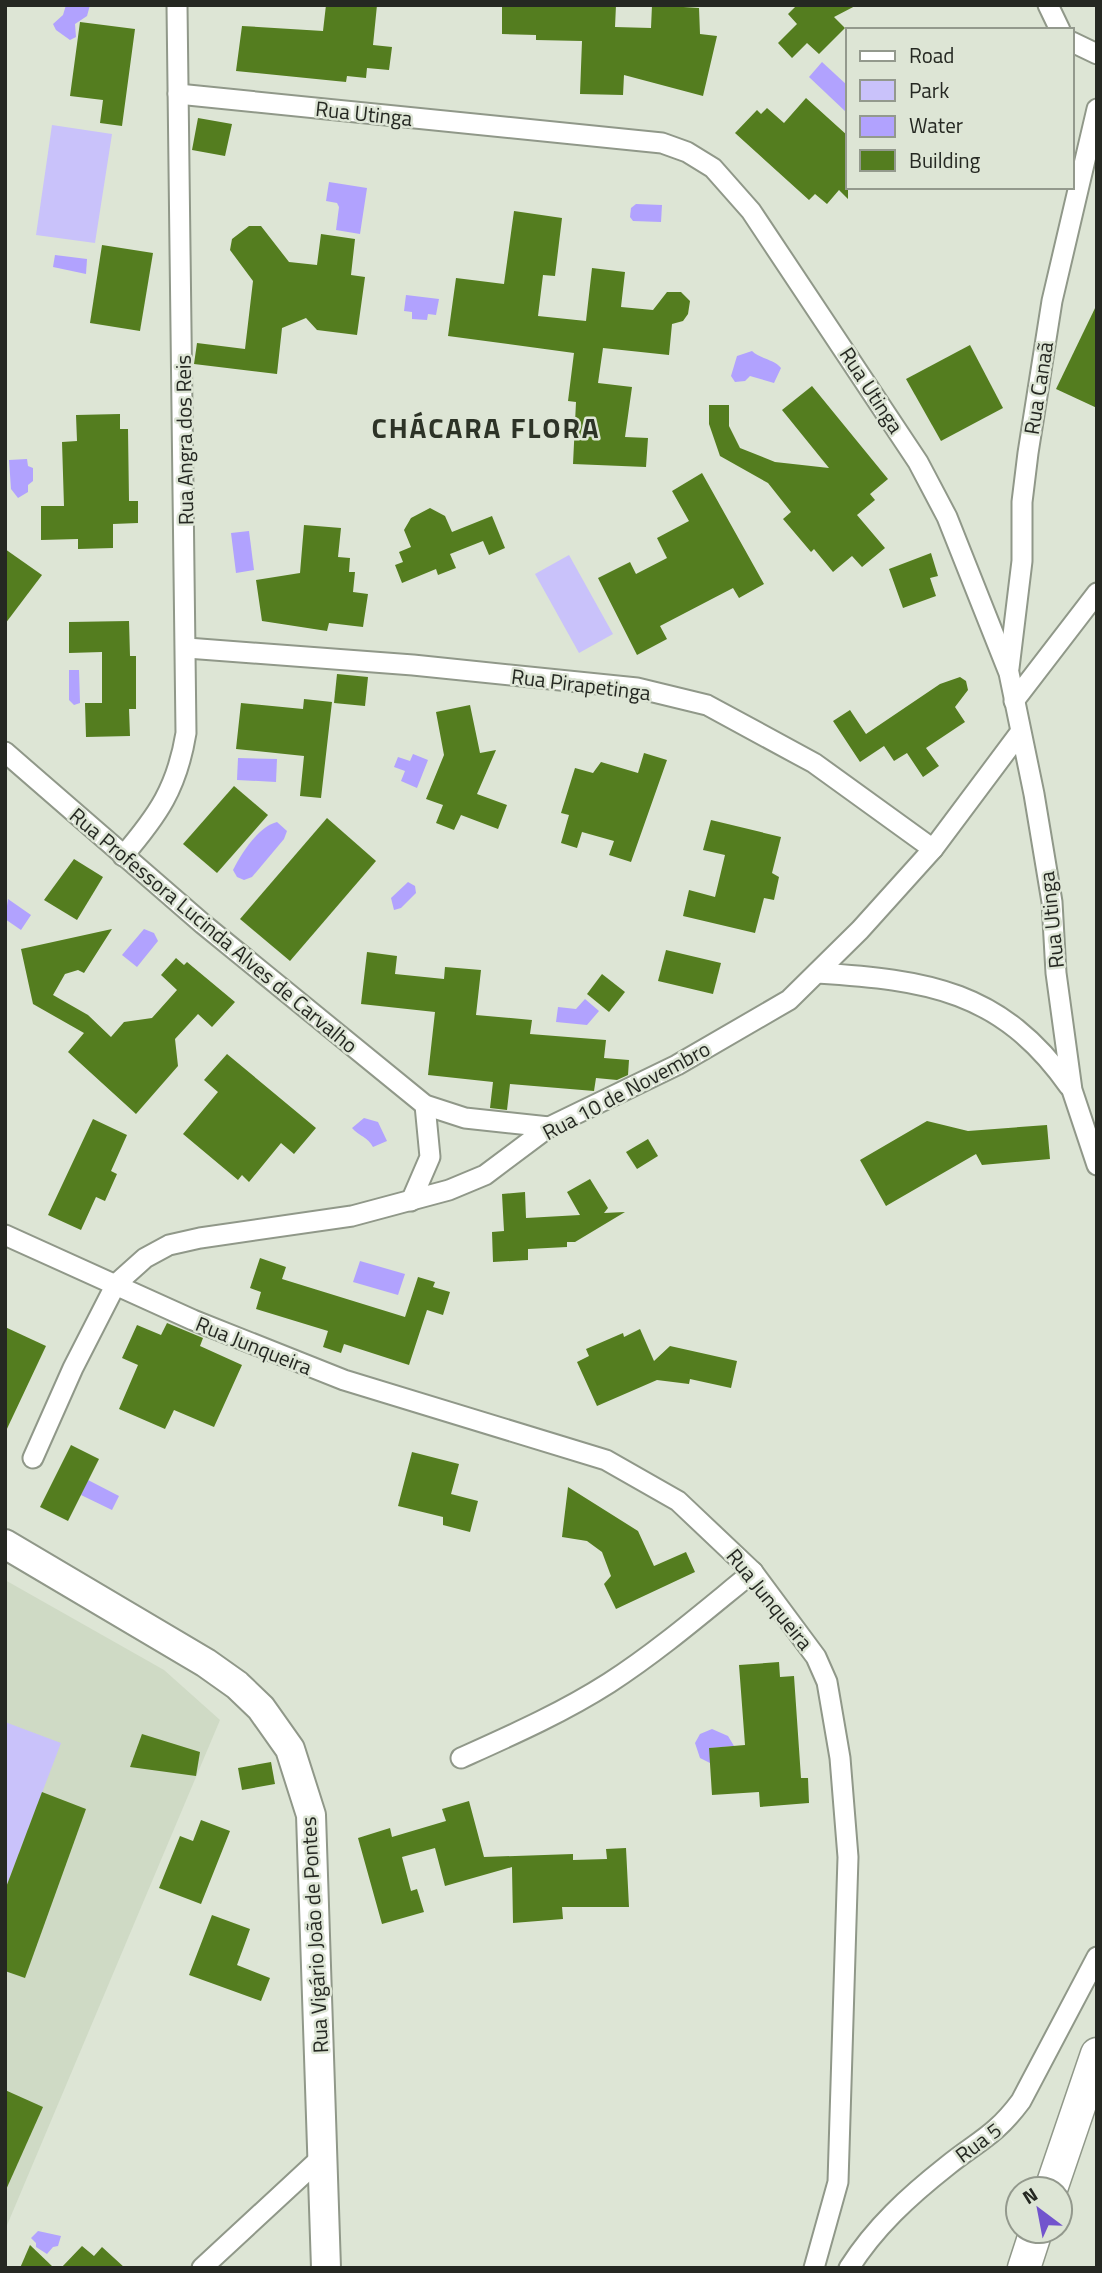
<svg xmlns="http://www.w3.org/2000/svg" width="1102" height="2273" font-family="'Titillium Web',sans-serif">
	<rect width="100%" height="100%" fill="#dde5d5"/>
	<path fill="#cfdac5" d="M5 1580 164 1670 220 1720 5 2230Z"/>
	<g fill="#c9c2fa">
		<path d="M52 125 112 134 95 243 36 235Z"/>
		<path d="M569 555 613 634 579 653 535 574Z"/>
		<path d="M5 1722 61 1743 5 1890Z"/>
	</g>
	<g fill="#b1a2fe">
		<path d="M66 5H90L87 16 75 24 76 37 70 40 56 30 53 24 63 15Z"/>
		<path d="M822 62 848 86 846 112 809 77Z"/>
		<path d="M329 182 367 188 360 234 336 230 339 207 337 203 326 201Z"/>
		<path d="M636 204 662 205 661 222 633 221 630 217 631 208Z"/>
		<path d="M55 255 87 259 86 274 53 267Z"/>
		<path d="M406 295 439 299 436 315 428 314 427 320 412 319V312L404 311Z"/>
		<path d="M752 351C760 359 774 359 781 368L774 383 750 376 745 381 735 382 731 376 737 356Z"/>
		<path d="M27 459 28 466 33 468V481L28 485V492L18 498 11 489 9 460Z"/>
		<path d="M249 531 254 570 236 573 231 533Z"/>
		<path d="M69 670H79L80 703 74 705 69 700Z"/>
		<path d="M413 754 428 760 417 788 401 781 405 771 394 767 398 757 410 761Z"/>
		<path d="M238 758 277 759 276 782 237 780Z"/>
		<path d="M277 822 287 831 284 839 252 877 244 880 237 877 233 870C241 854 259 826 277 822Z"/>
		<path d="M408 882 415 886 416 893 401 908 394 910 391 898Z"/>
		<path d="M8 899 31 915 21 930 5 919Z"/>
		<path d="M144 929 154 933 158 941 137 967 122 955Z"/>
		<path d="M585 999 599 1011 587 1025 556 1022 558 1007 576 1009Z"/>
		<path d="M364 1118 378 1122 387 1141 373 1147C368 1137 359 1136 352 1128Z"/>
		<path d="M360 1261 405 1274 398 1295 353 1282Z"/>
		<path d="M88 1480 119 1496 112 1510 81 1495Z"/>
		<path d="M712 1729 728 1736 734 1746 710 1748V1763L700 1758 695 1743 700 1734Z"/>
		<path d="M38 2231 61 2236 58 2246 53 2247 47 2254 36 2247V2243L31 2238Z"/>
	</g>
	<g fill="#547d1f">
		<path d="M326 5H377L373 45 392 47 389 70 367 68 366 78 347 76 346 82 236 71 242 26 323 31Z"/>
		<path d="M502 5H616L615 27 651 28 652 5 699 8 700 34 717 36 703 96 624 75 623 95 580 94 582 41 536 40V35L502 34Z"/>
		<path d="M797 5H857L834 17 845 28 819 54 807 43 792 58 778 43 797 24 788 14Z"/>
		<path d="M80 22 135 29 122 126 100 123 103 100 70 96Z"/>
		<path d="M806 98 848 136V199L839 190 827 204 815 194 809 200 735 133 757 110 761 114 767 108 784 123Z"/>
		<path d="M198 118 232 124 225 156 192 150Z"/>
		<path d="M514 211 562 218 555 276 543 275 538 316 586 321 592 268 625 272 621 307 653 310 667 292H681L690 301 688 314 683 321 672 324 669 355 603 348 598 383 632 387 625 437 648 438 646 467 573 464 576 402 568 401 574 353 448 336 456 278 504 284Z"/>
		<path d="M249 226H261L289 262 317 265 321 234 355 239 351 275 365 277 357 335 317 330 306 318 282 328 277 374 194 364 197 343 245 349 253 281 230 250 232 239Z"/>
		<path d="M102 245 153 253 140 331 90 323Z"/>
		<path d="M1097 304V408L1056 389Z"/>
		<path d="M970 345 1003 408 941 441 906 379Z"/>
		<path d="M812 386 888 479 870 494 875 500 857 515 885 548 862 567 852 556 833 572 814 549 811 552 783 519 791 512 768 483 720 456 709 424V405H729V426L740 448 775 462 829 468 782 410Z"/>
		<path d="M120 414V429H128L129 501H138V523L113 524V548L78 549V539L41 540V506H64L62 442 77 441 76 415Z"/>
		<path d="M702 473 764 584 739 598 733 588 660 626 667 639 637 655 598 578 630 562 636 574 667 558 657 538 689 521 672 491Z"/>
		<path d="M430 508 445 516 452 532 492 516 505 548 489 555 483 541 450 554 456 568 438 575 436 569 402 583 395 565 403 562 399 552 411 547 404 530 411 518Z"/>
		<path d="M304 525 341 528 338 557 350 558 349 572H355L353 592 368 594 363 627 329 623 327 631 262 621 256 580 300 573Z"/>
		<path d="M5 549 42 575 5 624Z"/>
		<path d="M931 553 938 576 930 578 936 596 903 608 889 569Z"/>
		<path d="M129 621 130 656H136V709H129L130 736 86 737 85 703H102V652L69 653V622Z"/>
		<path d="M337 674 368 677 365 706 334 703Z"/>
		<path d="M960 677 966 681 968 690 955 707 965 722 926 748 939 766 923 777 907 753 894 761 884 746 860 762 833 721 850 710 866 734 940 684Z"/>
		<path d="M304 699 332 702 321 798 300 796 304 756 236 749 241 703 303 709Z"/>
		<path d="M470 705 480 753 496 750 477 794 507 805 498 829 461 815 454 830 436 823 443 805 426 799 444 755 436 712Z"/>
		<path d="M644 753 667 760 631 862 609 855 614 841 582 832 577 848 561 843 569 815 561 813 575 768 593 773 601 762 638 773Z"/>
		<path d="M234 786 268 815 217 873 183 844Z"/>
		<path d="M327 818 376 861 290 961 240 919Z"/>
		<path d="M711 820 781 837 772 873 779 877 774 900 764 898 755 933 683 916 689 890 715 897 725 855 703 850Z"/>
		<path d="M74 859 103 877 77 920 44 900Z"/>
		<path d="M112 929 84 973 78 970 65 974 53 995 88 1015 111 1037 124 1022 152 1018 177 990 161 975 176 958 184 965 187 962 235 1002 212 1027 198 1014 175 1039 178 1066 136 1114 68 1052 84 1033 33 1004 21 949Z"/>
		<path d="M666 950 721 963 713 994 658 981Z"/>
		<path d="M367 952 397 956 395 974 444 979 445 967 481 970 476 1015 532 1020 530 1034 606 1040 604 1058 629 1060 628 1075 617 1080 596 1078 594 1091 510 1084 507 1110 490 1108 493 1082 428 1075 435 1012 361 1004Z"/>
		<path d="M602 974 625 992 609 1012 587 994Z"/>
		<path d="M227 1054 316 1128 294 1154 281 1143 249 1182 242 1175 238 1180 183 1134 218 1092 204 1080Z"/>
		<path d="M93 1119 127 1135 111 1171 117 1174 105 1201 96 1197 81 1230 48 1215Z"/>
		<path d="M927 1121 968 1131 1047 1125 1050 1159 982 1165 976 1154 886 1206 860 1160Z"/>
		<path d="M648 1139 658 1156 637 1169 626 1152Z"/>
		<path d="M590 1179 608 1208 604 1213 625 1212 575 1242H567V1247L528 1249V1260L493 1262 492 1232 504 1231 502 1194 525 1192 526 1218 580 1215 567 1192Z"/>
		<path d="M260 1258 286 1267 282 1279 405 1317 418 1277 435 1282 433 1287 450 1292 443 1315 427 1310 409 1365 344 1344 341 1353 323 1347 328 1331 256 1309 261 1292 250 1288Z"/>
		<path d="M167 1323 203 1338 200 1346 242 1365 214 1427 174 1410 165 1429 119 1409 138 1365 122 1358 137 1325 161 1335Z"/>
		<path d="M5 1327 46 1346 5 1433Z"/>
		<path d="M640 1329 654 1361 670 1346 737 1361 731 1388 690 1379 689 1384 657 1380 597 1406 577 1362 589 1356 586 1349 623 1333 624 1337Z"/>
		<path d="M71 1445 99 1459 68 1521 40 1507Z"/>
		<path d="M412 1452 459 1464 451 1494 478 1501 470 1532 443 1525V1517L398 1506Z"/>
		<path d="M568 1487 638 1531 654 1566 686 1552 695 1572 616 1609 604 1584 611 1576 602 1552 587 1541 562 1537Z"/>
		<path d="M779 1662 780 1677 794 1676 801 1778H808L809 1803 760 1807 759 1792 712 1795 709 1748 745 1745 739 1665Z"/>
		<path d="M142 1734 200 1752 196 1776 130 1767Z"/>
		<path d="M271 1762 275 1784 242 1790 238 1768Z"/>
		<path d="M42 1792 86 1809 25 1978 5 1971V1890Z"/>
		<path d="M469 1801 484 1857 573 1854V1860L607 1859 606 1849 626 1848 629 1907H562L563 1919 513 1923 512 1867 445 1886 435 1848 402 1857 411 1891 417 1889 424 1912 382 1924 358 1838 390 1828 392 1837 446 1821 442 1809Z"/>
		<path d="M201 1820 230 1831 201 1904 159 1888 180 1836 193 1841Z"/>
		<path d="M212 1915 250 1929 237 1965 270 1978 261 2001 189 1975Z"/>
		<path d="M5 2090 43 2107 5 2192Z"/>
		<path d="M30 2245 54 2268H20Z"/>
		<path d="M82 2246 94 2256 102 2247 125 2268H61Z"/>
	</g>
	<g fill="none" stroke-linecap="round" stroke-linejoin="round">
		<g stroke="#909889" stroke-width="23">
			<g id="street">
				<path d="M1048 5 1060 30"/>
				<path d="M1072 42 1097 54"/>
				<path d="M178 94 662 143 687 152 713 168 751 211 918 462 947 517 1009 673 1034 794 1052 902 1056 973 1072 1090 1097 1165"/>
				<path d="M187 648 413 665 637 688 707 705 814 763 933 849"/>
				<path d="M1009 668 1022 561V502L1028 453 1052 301 1097 109"/>
				<path d="M1014 701 1097 593"/>
				<path d="M5 752 203 924 425 1105 465 1118 549 1127"/>
				<path d="M123 856C158 815 177 788 186 733L177 5"/>
				<path d="M817 973C927 980 1001 990 1069 1086"/>
				<path d="M411 1201 430 1157 425 1105"/>
				<path d="M5 1235 193 1320 344 1380 606 1460 678 1501 753 1572 816 1657 827 1682 840 1758 848 1857 838 2182 814 2268"/>
				<path d="M33 1458 73 1368 116 1284 145 1258 169 1245 200 1238 352 1216 449 1190 485 1175 549 1127 677 1065 789 1000 860 930 933 849 1019 734"/>
				<path d="M461 1758C512 1735 562 1713 609 1683 660 1650 706 1610 753 1572"/>
				<path d="M202 2268 323 2156"/>
				<path d="M849 2268C875 2227 909 2196 947 2166 978 2141 995 2136 1021 2101L1097 1957"/>
			</g>
		</g>
		<g stroke="#909889" stroke-width="32">
			<path id="secondary" d="M5 1544 206 1663 237 1685 261 1708 290 1749 311 1815 326 2268"/>
		</g>
		<g stroke="#909889" stroke-width="35">
			<g id="primary">
				<path d="M1051 2189 1097 2054"/>
				<path d="M1024 2268 1036 2231"/>
			</g>
		</g>
		<use href="#street" stroke="#fff" stroke-width="19"/>
		<use href="#secondary" stroke="#fff" stroke-width="28"/>
		<use href="#primary" stroke="#fff" stroke-width="32"/>
	</g>
	<g text-anchor="middle" dominant-baseline="central" stroke-width="5" stroke-linejoin="round" paint-order="stroke">
		<g font-size="21" fill="#252822" stroke="#dde5d5">
			<text transform="translate(364 113) rotate(6)">Rua Utinga</text>
			<text transform="translate(1038 388) rotate(-81)">Rua Canaã</text>
			<text transform="translate(872 390) rotate(57)">Rua Utinga</text>
			<text transform="translate(184 440) rotate(-91)">Rua Angra dos Reis</text>
			<text transform="translate(581 684) rotate(7)">Rua Pirapetinga</text>
			<text transform="translate(1051 920) rotate(-96)">Rua Utinga</text>
			<text transform="translate(214 930) rotate(40)">Rua Professora Lucinda Alves de Carvalho</text>
			<text transform="translate(626 1090) rotate(-28)">Rua 10 de Novembro</text>
			<text transform="translate(254 1345) rotate(22)">Rua Junqueira</text>
			<text transform="translate(770 1599) rotate(51)">Rua Junqueira</text>
			<text transform="translate(314 1935) rotate(-93)">Rua Vigário João de Pontes</text>
			<text transform="translate(978 2142) rotate(-37)">Rua 5</text>
		</g>
		<g font-size="28" font-weight="bold" letter-spacing="2" fill="#2d3327" stroke="#dde5d5">
			<text x="486" y="427">CHÁCARA FLORA</text>
		</g>
	</g>
	<rect width="1102" height="2273" fill="none" stroke="#252822" stroke-width="14"/>
	<rect x="846" y="28" width="228" height="161" fill="#dde5d5" stroke="#93998d" stroke-width="2"/>
	<rect x="860" y="51" width="35" height="10" fill="#ffffff" stroke="#93998d" stroke-width="2"/>
	<text x="909" y="63" font-size="21" fill="#252822">Road</text>
	<rect x="860" y="80" width="35" height="21" fill="#c9c2fa" stroke="#93998d" stroke-width="2"/>
	<text x="909" y="98" font-size="21" fill="#252822">Park</text>
	<rect x="860" y="116" width="35" height="21" fill="#b1a2fe" stroke="#93998d" stroke-width="2"/>
	<text x="909" y="133" font-size="21" fill="#252822">Water</text>
	<rect x="860" y="150" width="35" height="21" fill="#547d1f" stroke="#93998d" stroke-width="2"/>
	<text x="909" y="168" font-size="21" fill="#252822">Building</text>
	<g transform="translate(1039 2210) rotate(328)"><circle r="33" fill="#dde5d5" stroke="#93998d" stroke-width="2"/>
	<path d="M0-5L12 26L0 18L-12 26Z" fill="#7254cd"/>
	<text y="-10" font-size="19" font-weight="bold" text-anchor="middle" fill="#252822">N</text>
	</g>
</svg>
